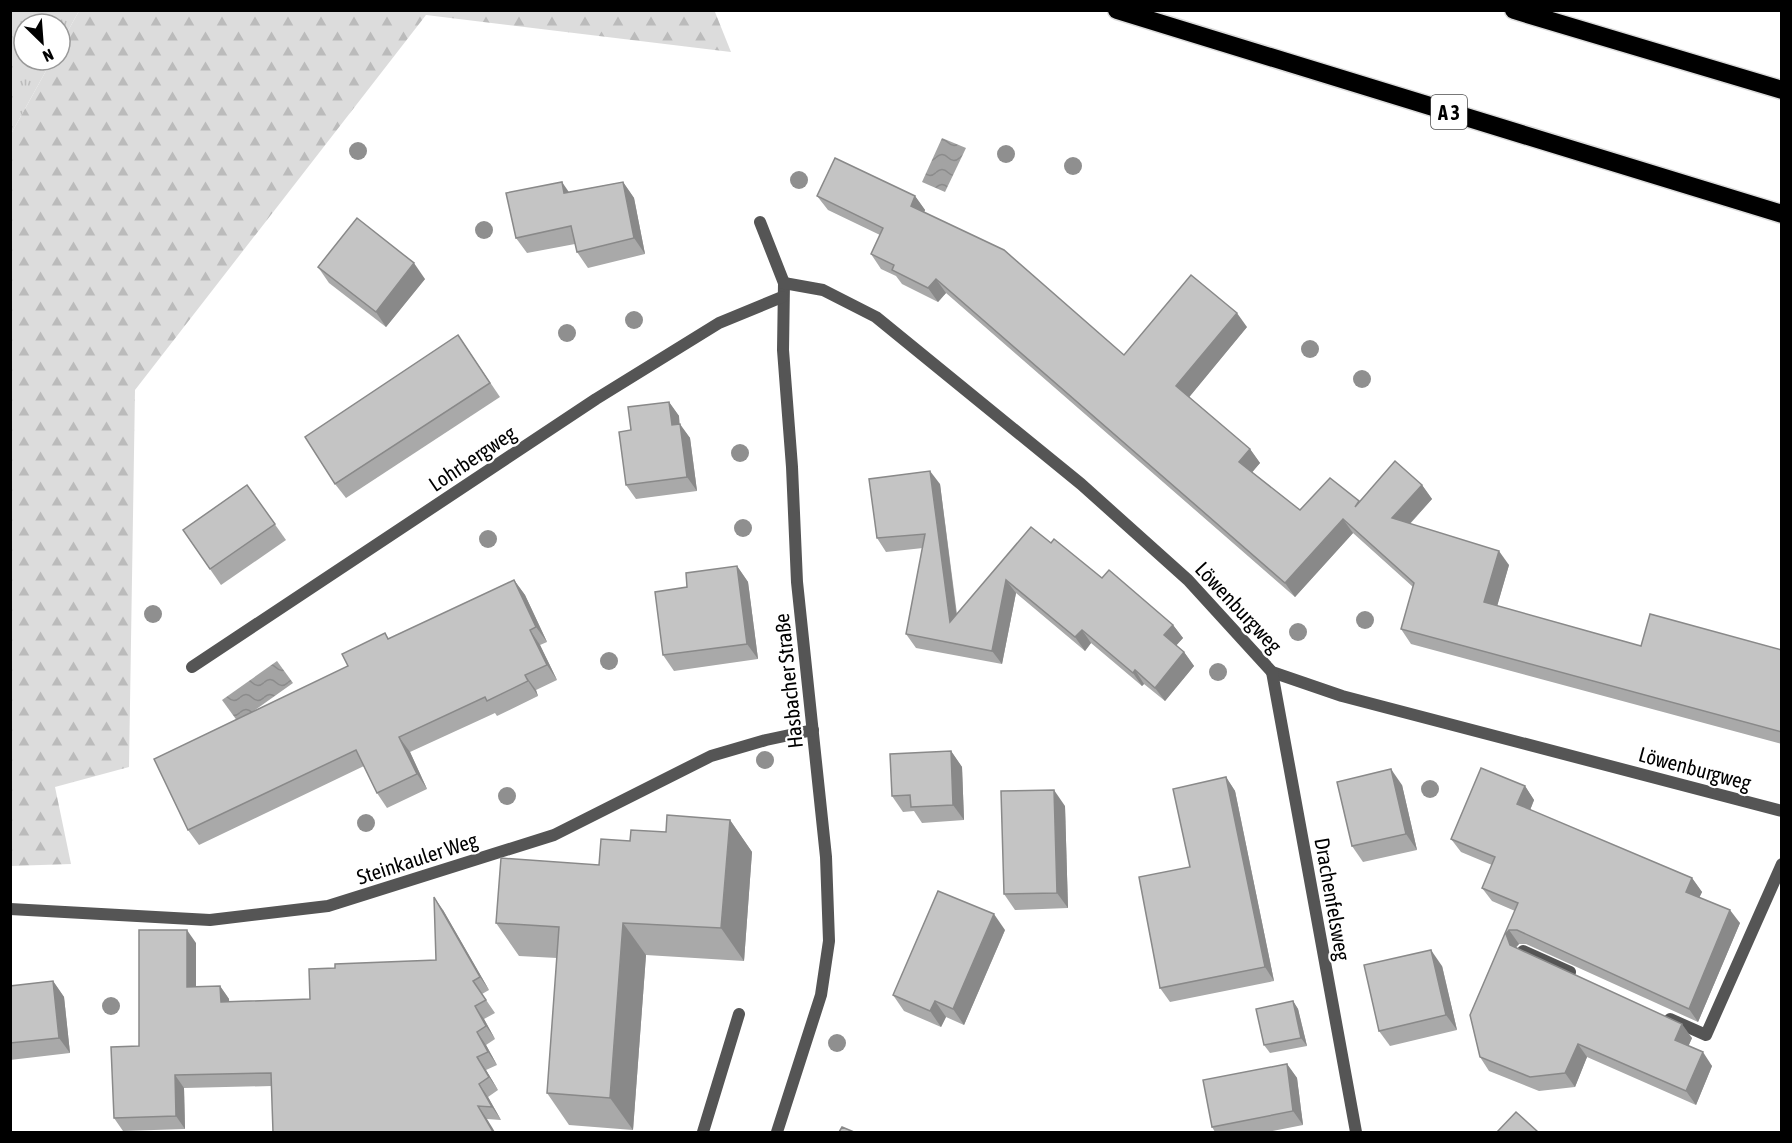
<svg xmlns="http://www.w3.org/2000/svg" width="1792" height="1143" font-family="'Asap Condensed',sans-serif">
	<defs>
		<pattern id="grass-tufts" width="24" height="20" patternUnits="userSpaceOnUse" patternTransform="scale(1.5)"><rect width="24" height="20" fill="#dcdcdc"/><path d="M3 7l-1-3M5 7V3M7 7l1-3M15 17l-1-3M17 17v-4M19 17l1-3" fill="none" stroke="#bbb"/></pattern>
		<pattern id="forest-firs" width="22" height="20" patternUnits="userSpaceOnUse" patternTransform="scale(1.5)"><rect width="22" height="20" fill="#dcdcdc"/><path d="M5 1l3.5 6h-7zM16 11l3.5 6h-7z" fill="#bbb"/></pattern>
		<pattern id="water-waves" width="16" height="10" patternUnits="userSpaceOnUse" patternTransform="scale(1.5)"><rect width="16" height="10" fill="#a3a3a3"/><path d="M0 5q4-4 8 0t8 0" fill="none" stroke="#8b8b8b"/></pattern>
	</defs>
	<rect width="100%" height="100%" fill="#fff"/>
	<path fill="url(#grass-tufts)" d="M11 11H79L60 45V24H24V60H52L11 134Z"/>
	<path fill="url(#forest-firs)" d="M712 11 715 12 731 52 426 15 135 390 129 767 55 787 71 864 11 866V134L52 60H60V45L79 11Z"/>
	<g fill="url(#water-waves)">
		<path d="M942 138 966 148 945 192 922 182Z"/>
		<path d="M277 661 293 683 238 722 222 700Z"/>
	</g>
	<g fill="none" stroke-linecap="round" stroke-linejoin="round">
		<g stroke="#dbdbdb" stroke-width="21">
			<g id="motorway">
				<path d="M1117 10 1782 214"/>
				<path d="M1514 10 1782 90"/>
			</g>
		</g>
		<g stroke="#555" stroke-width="12">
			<path d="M1523 951 1570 972"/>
			<path d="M1670 1019 1706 1035 1782 864"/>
			<path d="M703 1132 739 1014"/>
		</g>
		<g stroke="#555" stroke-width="12">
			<path d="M760 222 784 283 783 350 792 467 797 582 826 857 829 941 821 995 777 1132"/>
			<path d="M784 283 823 290 876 317 1081 484 1188 580 1272 672 1342 696 1782 811"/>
			<path d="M192 667 596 399 719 323 782 297"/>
			<path d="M1272 672 1356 1132"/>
			<path d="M10 909 210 920 328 906 554 835 711 756 766 740 813 730"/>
		</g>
		<use href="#motorway" stroke="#000" stroke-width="18"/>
	</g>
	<g fill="#8f8f8f">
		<circle cx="358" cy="151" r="9"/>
		<circle cx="1006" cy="154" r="9"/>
		<circle cx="1073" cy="166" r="9"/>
		<circle cx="799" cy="180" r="9"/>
		<circle cx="484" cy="230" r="9"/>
		<circle cx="634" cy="320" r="9"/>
		<circle cx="567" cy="333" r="9"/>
		<circle cx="1310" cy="349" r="9"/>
		<circle cx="1362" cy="379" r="9"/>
		<circle cx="740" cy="453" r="9"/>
		<circle cx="743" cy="528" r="9"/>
		<circle cx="488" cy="539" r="9"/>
		<circle cx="153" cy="614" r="9"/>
		<circle cx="1365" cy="620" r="9"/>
		<circle cx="1298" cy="632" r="9"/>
		<circle cx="609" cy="661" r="9"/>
		<circle cx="1218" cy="672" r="9"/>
		<circle cx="765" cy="760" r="9"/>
		<circle cx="1430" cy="789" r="9"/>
		<circle cx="507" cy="796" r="9"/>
		<circle cx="366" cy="823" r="9"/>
		<circle cx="111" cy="1006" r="9"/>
		<circle cx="837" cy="1043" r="9"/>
	</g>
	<g fill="#a9a9a9">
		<path d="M623 182 634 198 645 254 588 268 577 252 575 244 527 253 516 238 569 192Z"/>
		<path d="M817 196H915L925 210 924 212 1124 355 1247 327 1189 397 1250 449 1260 463 1252 472 1300 510 1359 502 1422 485 1432 499 1410 524 1509 565 1497 606 1641 646 1782 650V744L1411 644 1401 629 1413 587 1353 533 1295 597 946 293 938 302 902 284 896 276 881 269 871 254 880 235 828 210Z"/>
		<path d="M318 267 425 279 386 327 329 283Z"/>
		<path d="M458 335 500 397 346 498 335 484Z"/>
		<path d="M669 402 679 416V424L690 438 697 491 636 499 626 485 631 430Z"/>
		<path d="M940 484 957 614 1051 543 1102 578 1173 625 1183 638 1176 645 1184 652 1194 666 1165 701 1144 684 1142 686 1091 643 1085 651 1016 593 1002 664 916 648 906 634 923 548 886 552 877 538Z"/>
		<path d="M247 485 286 540 221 585 183 530Z"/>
		<path d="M737 566 748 582 758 659 674 671 663 655 687 587Z"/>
		<path d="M514 580 525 595 547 642 540 645 557 680 536 690 538 696 497 716 495 713 410 752 427 789 387 808 377 793 364 766 199 845 188 830 348 666 385 633 389 639Z"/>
		<path d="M951 751 962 767 964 820 922 823 914 811 903 812 892 796Z"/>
		<path d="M1226 777 1235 791 1274 981 1170 1002 1160 988 1190 867Z"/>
		<path d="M1402 785 1417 850 1363 862 1352 846Z"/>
		<path d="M1525 786 1534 800 1530 810 1692 878 1702 892 1699 897 1740 923 1698 1022 1526 944H1519L1516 948 1692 1038 1688 1046 1712 1066 1696 1105 1587 1057 1575 1087 1539 1091 1489 1071 1480 1057 1470 1015 1515 911 1492 901 1482 888 1492 865 1461 852 1451 839Z"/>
		<path d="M1065 806 1068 908 1015 910 1004 894Z"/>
		<path d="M730 820 752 852 744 961 646 955 633 1130 569 1125 547 1093 557 958 519 956 496 923 599 865 630 841 666 832Z"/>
		<path d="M443 910 489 990 482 994 495 1013 484 1019 495 1039 486 1045 497 1065 486 1070 498 1090 488 1097 501 1120 487 1119 272 1086 184 1088 185 1129 123 1131 114 1118 139 1046 196 943V987L220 986 229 999V1002L310 999 335 968 436 960Z"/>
		<path d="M1005 930 964 1025 946 1017 941 1027 904 1011 893 995Z"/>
		<path d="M1442 966 1457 1030 1390 1046 1379 1031Z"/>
		<path d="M53 981 64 997 70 1053 10 1060V986Z"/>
		<path d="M1293 1001 1298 1009 1307 1046 1270 1053 1264 1045Z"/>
		<path d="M1287 1064 1297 1078 1303 1125 1267 1132H1215L1212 1127Z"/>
	</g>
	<g fill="#898989">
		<path d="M562 182 573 198 564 193Z"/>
		<path d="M623 182 634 198 645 254 634 238Z"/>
		<path d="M915 196 925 210 921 220 911 206Z"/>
		<path d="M414 263 425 279 386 327 376 312Z"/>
		<path d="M936 279 946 293 938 302 928 288Z"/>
		<path d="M1237 313 1247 327 1186 401 1176 386Z"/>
		<path d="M669 402 679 416 681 439 672 425Z"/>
		<path d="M680 424 690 438 697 491 687 477Z"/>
		<path d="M1250 449 1260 463 1249 476 1239 462Z"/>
		<path d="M930 471 940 484 959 635 950 622Z"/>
		<path d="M1422 485 1432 499 1402 532 1392 518Z"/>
		<path d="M1343 519 1353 533 1295 597 1285 583Z"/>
		<path d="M1499 551 1509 565 1494 617 1484 602Z"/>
		<path d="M737 566 748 582 758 659 747 644Z"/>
		<path d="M514 580 525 595 547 642 536 627Z"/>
		<path d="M1006 580 1016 593 1002 664 992 651Z"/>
		<path d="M1173 625 1183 638 1174 648 1164 635Z"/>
		<path d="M530 630 540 645 557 680 547 665Z"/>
		<path d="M1082 630 1091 643 1085 651 1075 637Z"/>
		<path d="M1184 652 1194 666 1165 701 1155 688Z"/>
		<path d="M1135 670 1144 684 1142 686 1133 673Z"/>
		<path d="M525 675 536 690 538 696 528 681Z"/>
		<path d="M399 737 410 752 427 789 417 774Z"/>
		<path d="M951 751 962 767 964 820 953 805Z"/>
		<path d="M1391 769 1402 785 1417 850 1406 834Z"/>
		<path d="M1226 777 1235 791 1274 981 1265 967Z"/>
		<path d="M1525 786 1534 800 1527 818 1517 804Z"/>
		<path d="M1054 790 1065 806 1068 908 1057 893Z"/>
		<path d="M730 820 752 852 744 961 721 928Z"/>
		<path d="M1692 878 1702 892 1696 905 1686 892Z"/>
		<path d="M434 897 443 910 489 990 480 977Z"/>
		<path d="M1730 910 1740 923 1698 1022 1689 1009Z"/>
		<path d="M994 914 1005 930 964 1025 953 1009Z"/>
		<path d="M623 923 646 955 633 1130 610 1098Z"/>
		<path d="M187 930 196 943V1000L187 987Z"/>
		<path d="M1509 930 1519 944 1515 948 1510 945 1506 934Z"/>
		<path d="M1431 950 1442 966 1457 1030 1446 1015Z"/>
		<path d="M53 981 64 997 70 1053 59 1038Z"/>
		<path d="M220 986 229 999 230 1015 221 1002Z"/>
		<path d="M935 1001 946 1017 941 1027 930 1011Z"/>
		<path d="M1293 1001 1298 1009 1307 1046 1301 1038Z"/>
		<path d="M475 1006 484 1019 495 1039 486 1026Z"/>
		<path d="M1682 1024 1692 1038 1685 1054 1675 1040Z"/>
		<path d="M477 1032 486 1045 497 1065 488 1052Z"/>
		<path d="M1578 1044 1587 1057 1575 1087 1565 1073Z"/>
		<path d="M1703 1052 1712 1066 1696 1105 1686 1091Z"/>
		<path d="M477 1057 486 1070 498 1090 489 1077Z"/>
		<path d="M1287 1064 1297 1078 1303 1125 1293 1111Z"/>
		<path d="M175 1075 184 1088 185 1129 176 1116Z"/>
		<path d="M479 1084 488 1097 501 1120 492 1107Z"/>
		<path d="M478 1106 487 1119 495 1132H493Z"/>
	</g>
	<g fill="#c4c4c4" stroke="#898989" stroke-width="1.5">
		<path d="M835 158 915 196 911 206 1004 250 1124 355 1191 275 1237 313 1176 386 1250 449 1239 462 1300 510 1330 478 1359 501 1355 507 1395 461 1422 485 1392 518 1499 551 1484 602 1641 646 1650 614 1782 650V732L1401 629 1414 583 1343 519 1285 583 936 279 928 288 892 270 894 265 871 254 883 228 817 196Z"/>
		<path d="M562 182 564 193 623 182 634 238 577 252 571 226 516 238 506 193Z"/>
		<path d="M357 218 414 263 376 312 318 267Z"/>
		<path d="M458 335 490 383 335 484 305 437Z"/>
		<path d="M669 402 672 425 680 424 687 477 626 485 619 432 631 430 628 407Z"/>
		<path d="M930 471 950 622 1031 527 1051 543 1054 539 1102 578 1109 570 1173 625 1164 635 1184 652 1155 688 1135 670 1133 673 1082 630 1075 637 1006 580 992 651 906 634 925 534 877 538 869 479Z"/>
		<path d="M247 485 275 524 210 569 183 530Z"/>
		<path d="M737 566 747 644 663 655 655 592 687 587 686 573Z"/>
		<path d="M514 580 536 627 530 630 547 665 525 675 528 681 487 701 485 697 399 737 417 774 377 793 356 750 188 830 154 759 348 666 342 654 385 633 388 639Z"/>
		<path d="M951 751 953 805 911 807 910 795 892 796 890 754Z"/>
		<path d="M1481 768 1525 786 1517 804 1692 878 1686 892 1730 910 1689 1009 1517 930H1509L1506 934 1510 945 1682 1024 1675 1040 1703 1052 1686 1091 1578 1044 1565 1073 1530 1077 1480 1057 1470 1015 1518 903 1482 888 1495 857 1451 839Z"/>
		<path d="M1391 769 1406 834 1352 846 1337 782Z"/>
		<path d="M1226 777 1265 967 1160 988 1139 877 1190 867 1173 789Z"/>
		<path d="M1054 790 1057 893 1004 894 1001 791Z"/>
		<path d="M667 815 730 820 721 928 623 923 610 1098 547 1093 559 927 496 923 501 858 599 865 601 839 630 841 631 830 666 832Z"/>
		<path d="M938 891 994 914 953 1009 935 1001 930 1011 893 995Z"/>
		<path d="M434 897 480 977 473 981 486 1000 475 1006 486 1026 477 1032 488 1052 477 1057 489 1077 479 1084 492 1107 478 1106 493 1132H273L271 1073 175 1075 176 1116 114 1118 111 1047 139 1046V930H187V987L220 986 221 1002 310 999 309 969 335 968V964L436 960Z"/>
		<path d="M1431 950 1446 1015 1379 1031 1364 965Z"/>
		<path d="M53 981 59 1038 10 1043V986Z"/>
		<path d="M1293 1001 1301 1038 1264 1045 1256 1009Z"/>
		<path d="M1287 1064 1293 1111 1212 1127 1203 1080Z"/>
		<path d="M1516 1112 1538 1132H1497Z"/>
		<path d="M842 1127 854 1132H839Z"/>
	</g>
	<g text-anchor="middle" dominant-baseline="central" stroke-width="4.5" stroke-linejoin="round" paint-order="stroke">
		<rect fill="#fff" stroke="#4c4c4c" stroke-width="1.5" x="1431" y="95" width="36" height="34" rx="4.5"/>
		<g font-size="20" font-weight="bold" fill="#000">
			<text x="1449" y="112">A 3</text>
		</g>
		<g font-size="21" fill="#000" stroke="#fff">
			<text transform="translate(472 458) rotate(-34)">Lohrbergweg</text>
			<text transform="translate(1239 607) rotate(47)">Löwenburgweg</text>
			<text transform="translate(788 681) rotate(-96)">Hasbacher Straße</text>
			<text transform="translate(1695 768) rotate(15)">Löwenburgweg</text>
			<text transform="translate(417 858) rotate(-18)">Steinkauler Weg</text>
			<text transform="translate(1333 899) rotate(80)">Drachenfelsweg</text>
		</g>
	</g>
	<rect width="1792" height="1143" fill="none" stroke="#000000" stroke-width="24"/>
	<g transform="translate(42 42) rotate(155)"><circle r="28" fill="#ffffff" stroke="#999999" stroke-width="1.5"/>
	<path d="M0-4.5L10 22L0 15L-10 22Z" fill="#000000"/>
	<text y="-9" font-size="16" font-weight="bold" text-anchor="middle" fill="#000000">N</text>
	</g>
</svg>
